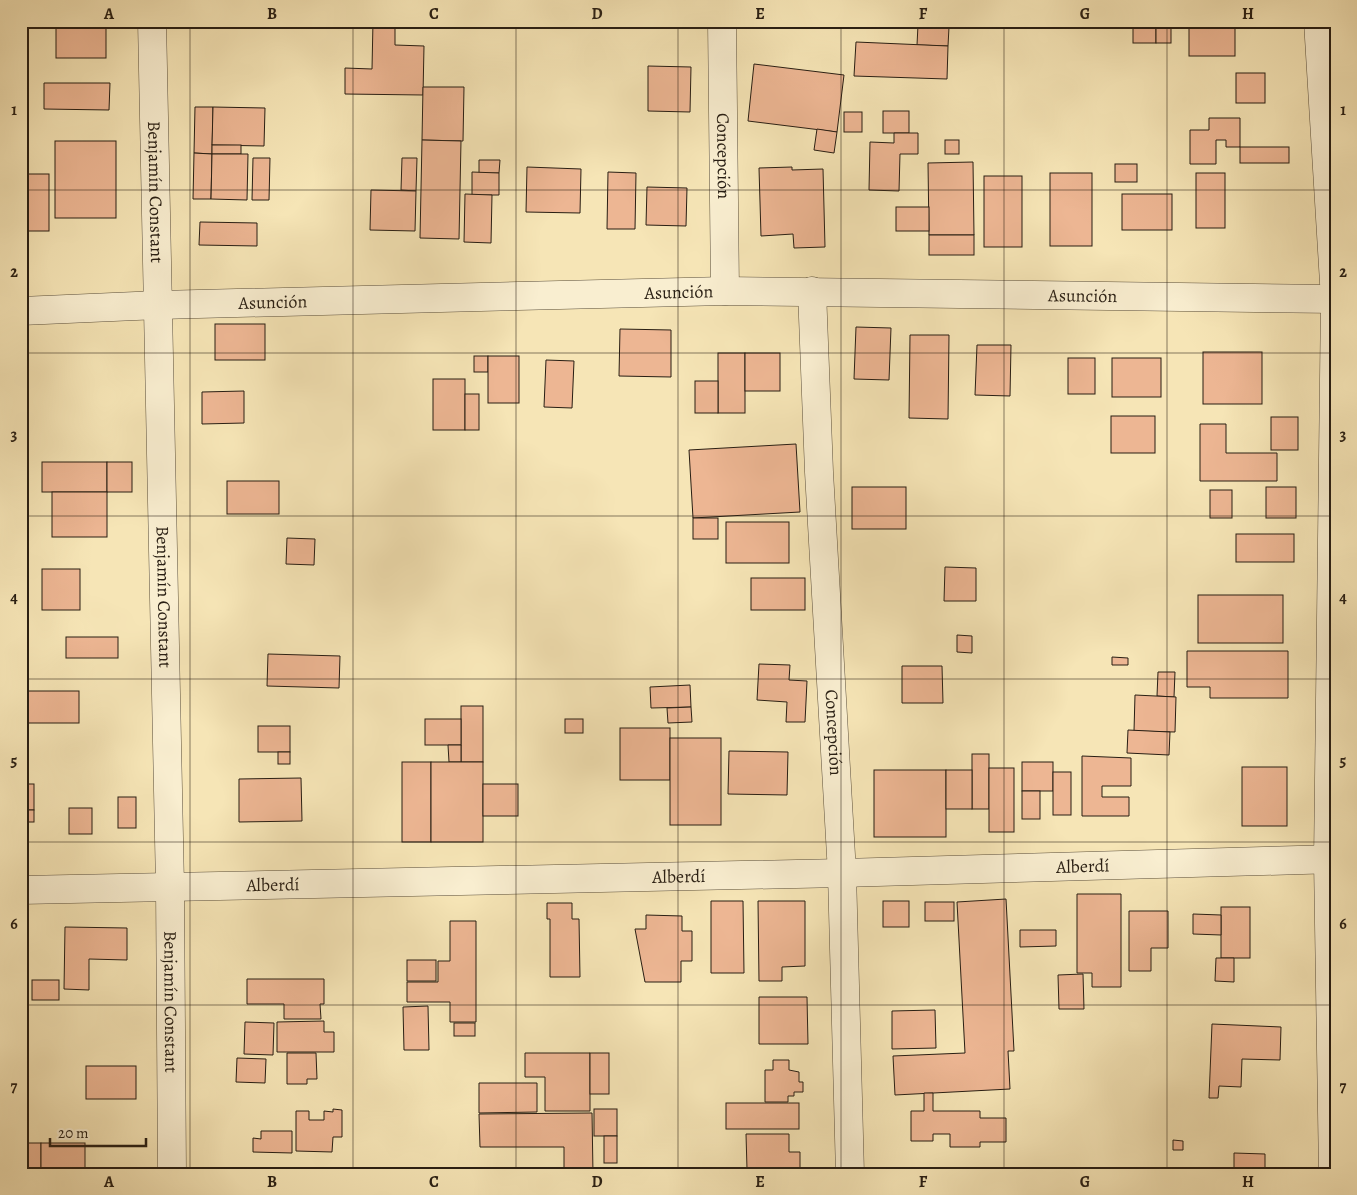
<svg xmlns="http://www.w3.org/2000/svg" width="1357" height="1195" font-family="Alegreya,serif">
	<rect width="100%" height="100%" fill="#f6e5b6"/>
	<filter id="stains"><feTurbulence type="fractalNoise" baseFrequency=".004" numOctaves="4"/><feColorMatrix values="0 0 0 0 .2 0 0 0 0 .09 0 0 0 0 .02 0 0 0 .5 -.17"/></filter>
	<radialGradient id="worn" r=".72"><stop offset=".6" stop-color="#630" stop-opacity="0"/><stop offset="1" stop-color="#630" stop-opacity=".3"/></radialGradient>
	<g fill="#edb693" stroke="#281e13">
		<path d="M373 21H395V45L424 46 423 95 345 94V68L372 69Z"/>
		<path d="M461 21H481V27L461 26Z"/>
		<rect x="1133" y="21" width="23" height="22"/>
		<rect x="1189" y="21" width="46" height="35"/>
		<rect x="1156" y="24" width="15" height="19"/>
		<rect x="56" y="25" width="50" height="33"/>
		<path d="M918 25 949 27 948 46 917 45Z"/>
		<path d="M856 42 948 46 947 79 854 76Z"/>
		<path d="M754 64 844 75 837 132 748 121Z"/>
		<path d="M648 66 691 67 690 112 648 111Z"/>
		<rect x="1236" y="73" width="29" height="30"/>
		<path d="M44 83H110L109 110 44 109Z"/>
		<path d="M423 87H464L463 141 422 140Z"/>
		<path d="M195 107H213L212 154 194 153Z"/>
		<path d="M213 107 265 108 264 146 212 145Z"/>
		<rect x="883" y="111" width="26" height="22"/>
		<rect x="844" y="112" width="18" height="20"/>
		<path d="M1209 118H1240V147H1226V140H1216V164H1190V130H1209Z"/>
		<path d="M817 129 837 132 834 153 814 150Z"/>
		<path d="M894 133H918V154H900L899 191 869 190 870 142 894 143Z"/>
		<path d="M422 140 461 141 459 239 420 238Z"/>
		<rect x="945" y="140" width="14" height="14"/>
		<rect x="55" y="141" width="61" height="77"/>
		<rect x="212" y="145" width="29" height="9"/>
		<rect x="1240" y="147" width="49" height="16"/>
		<path d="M194 153 212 154 211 199H193Z"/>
		<path d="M212 154H248L247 200 211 199Z"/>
		<path d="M253 158H270L269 200H252Z"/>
		<path d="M402 158H417L416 191 401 190Z"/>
		<path d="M479 160H500L499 173H479Z"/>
		<path d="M973 162 974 235H929L928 163Z"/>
		<rect x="1115" y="164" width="22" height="18"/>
		<path d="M527 167 581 169 580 213 526 212Z"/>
		<path d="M792 167V170L823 169 825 247 794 248 793 234 761 236 759 168Z"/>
		<path d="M472 172 499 173V195H472Z"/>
		<path d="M608 172 636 173 635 229H607Z"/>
		<rect x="1050" y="173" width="42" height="73"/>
		<rect x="1196" y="173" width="29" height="55"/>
		<rect x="21" y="174" width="28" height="57"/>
		<rect x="984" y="176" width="38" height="71"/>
		<path d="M647 187 687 188 686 226 646 225Z"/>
		<path d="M371 190 416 191 415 231 370 230Z"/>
		<path d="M465 194 492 195 491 243 464 242Z"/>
		<rect x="1122" y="194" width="50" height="36"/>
		<rect x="896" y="207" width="33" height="24"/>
		<path d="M200 222 257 223V246L199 245Z"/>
		<rect x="929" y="235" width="45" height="20"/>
		<rect x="215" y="324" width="50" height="36"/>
		<path d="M856 327 891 328 889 380 854 379Z"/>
		<path d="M620 329 671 330V377L619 376Z"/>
		<path d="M910 335H949L948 419 909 418Z"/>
		<path d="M977 345H1011L1010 396 975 395Z"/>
		<rect x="1203" y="352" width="59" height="52"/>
		<rect x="718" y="353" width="27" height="60"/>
		<rect x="745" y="353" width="35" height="38"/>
		<rect x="474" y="356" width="14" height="16"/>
		<rect x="488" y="356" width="31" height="47"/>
		<rect x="1068" y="358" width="27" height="36"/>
		<rect x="1112" y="358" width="49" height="39"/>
		<path d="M546 360 574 361 572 408 544 407Z"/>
		<rect x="433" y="379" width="32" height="51"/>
		<rect x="695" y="381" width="23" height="32"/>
		<path d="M244 391V423L202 424V392Z"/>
		<rect x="465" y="394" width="14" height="36"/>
		<rect x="1111" y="416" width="44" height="37"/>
		<rect x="1271" y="417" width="27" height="33"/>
		<path d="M1200 424H1226V453H1277V481H1200Z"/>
		<path d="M796 444 800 512 693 518 689 450Z"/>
		<rect x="42" y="462" width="65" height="30"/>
		<rect x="107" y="462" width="25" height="30"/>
		<rect x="227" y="481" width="52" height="33"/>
		<rect x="852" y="487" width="54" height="42"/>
		<rect x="1266" y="487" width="30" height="31"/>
		<rect x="1210" y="490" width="22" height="28"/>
		<rect x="52" y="492" width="55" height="45"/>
		<rect x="693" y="518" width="25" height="21"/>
		<rect x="726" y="522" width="63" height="41"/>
		<rect x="1236" y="534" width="58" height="28"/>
		<path d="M287 538 315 539 314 565 286 564Z"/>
		<path d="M945 567 976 568V601H944Z"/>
		<rect x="42" y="569" width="38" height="41"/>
		<rect x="751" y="578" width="54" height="32"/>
		<rect x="1198" y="595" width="85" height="48"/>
		<path d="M957 635 972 636V653L957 652Z"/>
		<rect x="66" y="637" width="52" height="21"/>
		<path d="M1187 651H1288V698H1210V687H1187Z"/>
		<path d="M268 654 340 656 339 688 267 686Z"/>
		<path d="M1112 657 1128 658V665H1112Z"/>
		<path d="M759 664 790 665 789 680 807 681 805 722H786L787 702 757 700Z"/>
		<path d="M902 666H942L943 703H902Z"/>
		<path d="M1158 672H1175L1174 697 1157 696Z"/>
		<path d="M690 685 691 707 651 708 650 687Z"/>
		<rect x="21" y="691" width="3" height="16"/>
		<rect x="24" y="691" width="55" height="32"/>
		<path d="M1135 695 1176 697 1175 732 1134 731Z"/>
		<rect x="461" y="706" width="22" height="56"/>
		<path d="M691 707 692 722 668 723 667 708Z"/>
		<rect x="425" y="719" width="36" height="26"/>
		<rect x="565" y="719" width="18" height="14"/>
		<rect x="258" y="726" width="32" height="26"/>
		<rect x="620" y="728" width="50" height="52"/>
		<path d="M1128 730 1170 732 1169 755 1127 753Z"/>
		<rect x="670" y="738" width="51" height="87"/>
		<path d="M448 745H461V762H449Z"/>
		<path d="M729 751 788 752 787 795 728 794Z"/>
		<rect x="278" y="752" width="12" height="12"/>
		<rect x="972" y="754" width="17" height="55"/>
		<path d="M1082 756 1131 758V786H1102V797H1129V816H1082Z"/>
		<rect x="402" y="762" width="29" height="80"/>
		<rect x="431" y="762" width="52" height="80"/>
		<rect x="1022" y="762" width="31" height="29"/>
		<rect x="1242" y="767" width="45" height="59"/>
		<rect x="989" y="768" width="25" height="64"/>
		<rect x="874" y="770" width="72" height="67"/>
		<rect x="946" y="770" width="26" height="39"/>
		<rect x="1053" y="772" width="18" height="43"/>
		<path d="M301 778 302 821 239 822V779Z"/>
		<rect x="21" y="784" width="13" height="26"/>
		<rect x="483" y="784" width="35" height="32"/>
		<rect x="1022" y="791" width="18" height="28"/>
		<rect x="118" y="797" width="18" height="31"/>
		<rect x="69" y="808" width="23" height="26"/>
		<rect x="21" y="810" width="13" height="12"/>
		<path d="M1077 894H1121V987H1092V973H1077Z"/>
		<path d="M1006 899 1014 1051H1008L1010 1089 895 1095 893 1056 965 1053 957 902Z"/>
		<path d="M711 901H743L744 973H711Z"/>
		<path d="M758 901H805V966L782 967V981H759Z"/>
		<rect x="883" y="901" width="26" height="26"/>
		<rect x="925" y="902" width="29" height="19"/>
		<path d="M547 903H572V919H579L580 977H550V919H547Z"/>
		<rect x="1221" y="907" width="29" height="51"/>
		<path d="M1129 911H1168V948H1151V971H1129Z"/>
		<path d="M1193 914 1221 915V935L1193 934Z"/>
		<path d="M646 915 682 916V931H692V961H681V982H645L635 929H646Z"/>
		<path d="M450 921H476V1022H450V1002H407V982H438V961H450Z"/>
		<path d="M65 927 127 928V960L89 959V990L64 989Z"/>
		<path d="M1020 930H1056V946L1020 947Z"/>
		<path d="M1216 958H1234V982L1215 981Z"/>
		<rect x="407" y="960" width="29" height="21"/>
		<path d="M1083 974 1084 1009H1059L1058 975Z"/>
		<path d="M247 979H324V1004H320L321 1019H284V1004H247Z"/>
		<rect x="32" y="980" width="27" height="20"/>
		<rect x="21" y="989" width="7" height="10"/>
		<path d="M759 997H807L808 1044H759Z"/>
		<path d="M428 1006 429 1050H404L403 1007Z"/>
		<path d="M935 1010 936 1048 892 1049V1011Z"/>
		<path d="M324 1021V1032H334V1052H277V1022Z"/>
		<path d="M245 1022 274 1023 273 1055 244 1054Z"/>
		<rect x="454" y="1023" width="21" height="13"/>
		<path d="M1212 1024 1281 1027 1280 1060 1242 1059 1241 1087 1219 1086 1218 1098H1209Z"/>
		<path d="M287 1053H316L317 1079H307V1084H287Z"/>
		<path d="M525 1053H590V1111H545V1077H525Z"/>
		<rect x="590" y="1053" width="19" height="41"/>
		<path d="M237 1058 266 1059 265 1083 236 1082Z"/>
		<path d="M773 1060H789V1070L799 1072V1082H803V1092H794V1096H788V1102H765V1070H773Z"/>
		<rect x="86" y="1066" width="50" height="33"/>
		<path d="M479 1083H537V1112L479 1113Z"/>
		<path d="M924 1093H933V1111H980V1118H1006V1142H980V1147H950V1134H933V1141H911V1111H924Z"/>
		<rect x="726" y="1103" width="73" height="26"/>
		<path d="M333 1109 342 1110V1137H333L332 1152 296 1151V1111H309V1120H324V1111L333 1112Z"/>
		<rect x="594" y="1109" width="23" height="27"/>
		<path d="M592 1113 593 1174H564V1147H480L479 1114Z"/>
		<path d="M261 1131H292V1153L253 1152V1138L261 1139Z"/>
		<path d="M746 1134H789V1152H800V1169H747Z"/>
		<rect x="604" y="1136" width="13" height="27"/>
		<path d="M1173 1140 1183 1141V1150H1173Z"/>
		<rect x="21" y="1143" width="20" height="31"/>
		<rect x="41" y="1143" width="44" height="31"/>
		<path d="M1234 1153 1265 1154V1174H1234Z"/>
		<rect x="1108" y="1172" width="45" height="2"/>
	</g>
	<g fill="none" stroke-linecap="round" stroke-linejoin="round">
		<g stroke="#5c503c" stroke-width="29">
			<g id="minor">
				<path id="s1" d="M722 21 725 291"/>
				<path d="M1318 21 1335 299 1328 860 1333 1174"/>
				<path id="s2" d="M812 291 819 472 842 873 850 1174"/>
				<path id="s3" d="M21 311 159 305 725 291 1336 299"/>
				<path id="s4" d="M21 890 842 873 1336 859"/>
			</g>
		</g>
		<g stroke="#5c503c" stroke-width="29">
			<g id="tertiary">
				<path id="s5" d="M152 21 170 886 172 1174"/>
			</g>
		</g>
		<use href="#minor" stroke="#f9eed0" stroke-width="28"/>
		<use href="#tertiary" stroke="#f9eed0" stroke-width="28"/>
	</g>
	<path fill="none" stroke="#281e13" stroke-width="1" stroke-opacity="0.55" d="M190 21V1174M353 21V1174M516 21V1174M678 21V1174M841 21V1174M1004 21V1174M1167 21V1174M21 190H1336M21 353H1336M21 516H1336M21 679H1336M21 842H1336M21 1005H1336"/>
	<g text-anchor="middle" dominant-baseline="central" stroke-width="5" stroke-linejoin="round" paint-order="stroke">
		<g font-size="18" fill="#281e13" stroke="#f9eed0">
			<text stroke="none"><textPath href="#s1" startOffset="135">Concepción</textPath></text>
			<text stroke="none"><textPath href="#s5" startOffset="171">Benjamín Constant</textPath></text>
			<text stroke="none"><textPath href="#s3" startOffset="658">Asunción</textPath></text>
			<text stroke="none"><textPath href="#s3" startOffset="1062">Asunción</textPath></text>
			<text stroke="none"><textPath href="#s3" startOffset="252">Asunción</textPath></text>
			<text stroke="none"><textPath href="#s5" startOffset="576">Benjamín Constant</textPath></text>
			<text stroke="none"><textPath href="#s2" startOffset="442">Concepción</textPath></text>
			<text stroke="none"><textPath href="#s4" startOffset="1062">Alberdí</textPath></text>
			<text stroke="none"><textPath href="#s4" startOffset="658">Alberdí</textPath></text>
			<text stroke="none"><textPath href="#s4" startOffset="252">Alberdí</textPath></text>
			<text stroke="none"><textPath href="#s5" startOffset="981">Benjamín Constant</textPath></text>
		</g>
	</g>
	<rect width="1357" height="1195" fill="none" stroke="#f6e5b6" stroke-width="55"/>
	<path d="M50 1138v8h96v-8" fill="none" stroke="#281e13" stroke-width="2.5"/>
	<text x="58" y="1138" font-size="15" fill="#281e13" stroke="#f9eed0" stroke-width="4" paint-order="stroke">20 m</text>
	<rect x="28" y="28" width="1302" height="1140" fill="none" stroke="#281e13" stroke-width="2"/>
	<g font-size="16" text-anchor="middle" font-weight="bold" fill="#281e13">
		<text x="109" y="19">A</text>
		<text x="272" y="19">B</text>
		<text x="434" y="19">C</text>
		<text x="597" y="19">D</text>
		<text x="760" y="19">E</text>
		<text x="923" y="19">F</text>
		<text x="1085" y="19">G</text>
		<text x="1248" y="19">H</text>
		<text x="14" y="115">1</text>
		<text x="1343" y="115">1</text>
		<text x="14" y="277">2</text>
		<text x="1343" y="277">2</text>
		<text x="14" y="440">3</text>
		<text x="1343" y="440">3</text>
		<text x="14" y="603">4</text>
		<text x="1343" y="603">4</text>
		<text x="14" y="766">5</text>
		<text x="1343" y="766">5</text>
		<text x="14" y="929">6</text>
		<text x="1343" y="929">6</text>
		<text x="14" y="1092">7</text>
		<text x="1343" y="1092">7</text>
		<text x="109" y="1187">A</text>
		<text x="272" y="1187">B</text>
		<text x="434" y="1187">C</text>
		<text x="597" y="1187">D</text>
		<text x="760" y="1187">E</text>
		<text x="923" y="1187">F</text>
		<text x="1085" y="1187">G</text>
		<text x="1248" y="1187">H</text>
	</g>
	<rect width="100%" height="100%" filter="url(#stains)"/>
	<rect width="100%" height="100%" fill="url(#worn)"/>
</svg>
